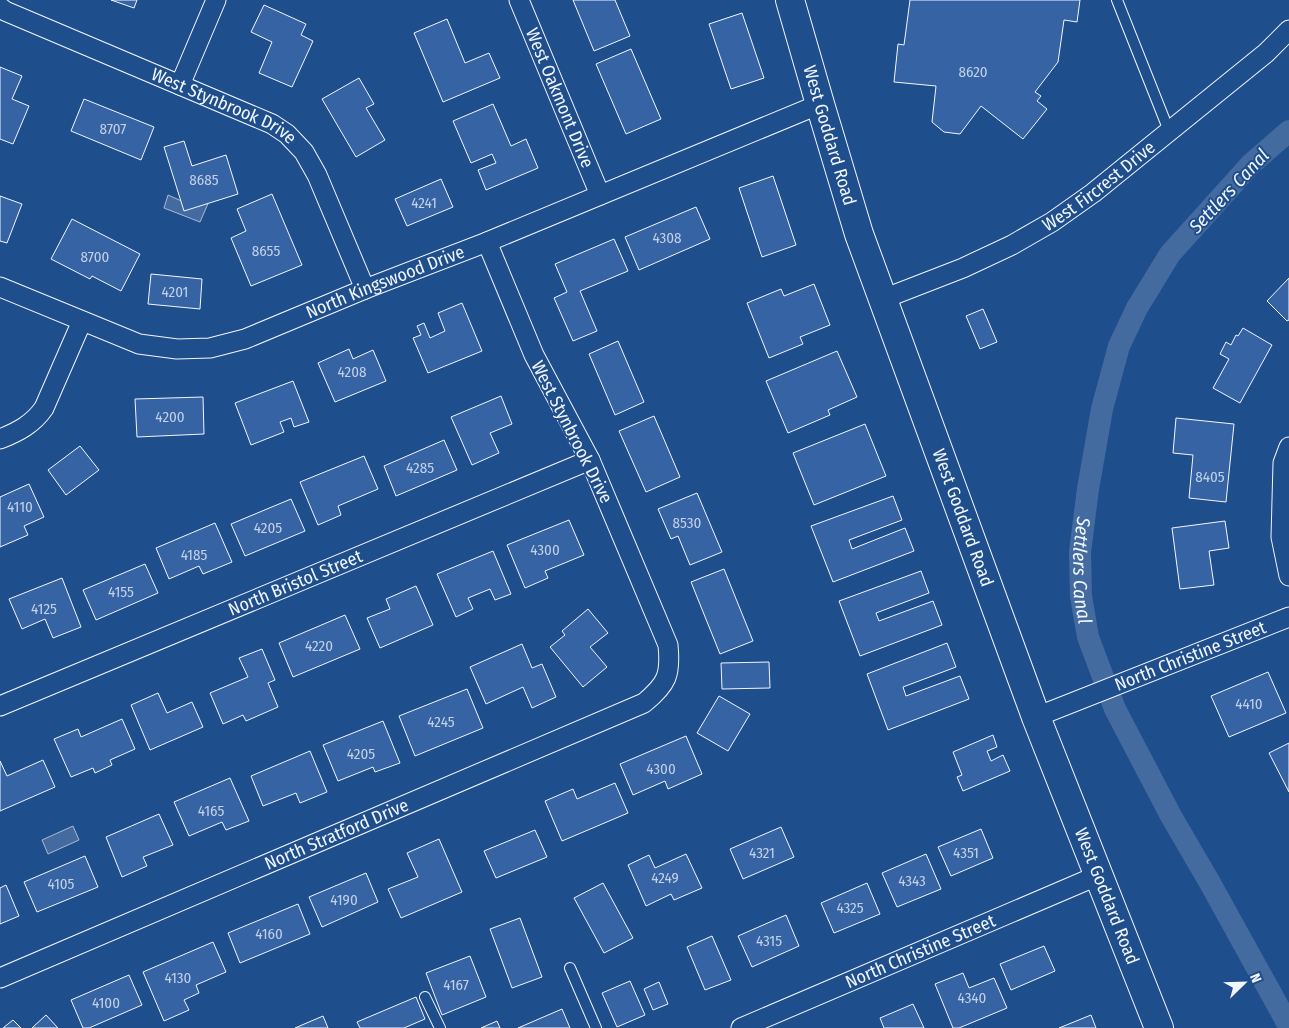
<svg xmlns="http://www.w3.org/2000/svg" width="1289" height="1028" font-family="'Fira Sans Condensed',sans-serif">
	<rect width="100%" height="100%" fill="#1f4e8c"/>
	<g fill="#446ba0" stroke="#a8bbd7">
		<path d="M168 195 186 203 210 199 200 222 164 208Z"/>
		<path d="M73 826 79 840 48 854 42 840Z"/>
	</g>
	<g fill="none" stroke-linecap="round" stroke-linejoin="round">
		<path stroke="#446ba0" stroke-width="22" id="s1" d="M1289 131 1251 164 1170 254 1137 308 1119 346 1102 409 1088 489 1080 552 1081 596 1088 637 1115 709 1171 816 1210 883 1289 1026"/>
	</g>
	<g fill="#3563a3" stroke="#f2f6ff">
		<path d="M111 0H137L134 8Z"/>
		<path d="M573 0H615L630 36 594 51Z"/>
		<path d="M910 0H1080L1077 22 1064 20 1058 62 1035 92 1041 96 1037 101 1047 109 1023 139 981 106 960 134 944 132 932 122 936 86 894 82 898 44 904 45Z"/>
		<path d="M264 5 306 24 301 35 313 41 292 87 259 73 272 42 251 32Z"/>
		<path d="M742 13 764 78 731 89 709 24Z"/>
		<path d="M447 19 465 63 489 53 500 78 443 102 414 33Z"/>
		<path d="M631 49 661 119 626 134 596 64Z"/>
		<path d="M0 67 22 76 12 99 29 106 13 144 0 139Z"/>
		<path d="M359 78 374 104 366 108 385 140 356 157 322 99Z"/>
		<path d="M84 99 154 127 141 160 71 131Z"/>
		<path d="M493 104 511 146 526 139 538 168 486 190 478 170 496 163 492 154 471 163 453 121Z"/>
		<path d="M184 141 192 166 226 155 238 194 184 211 164 147Z"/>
		<path d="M773 176 796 245 762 257 739 188Z"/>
		<path d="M441 179 453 207 407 226 395 199Z"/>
		<path d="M272 194 302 265 251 286 231 238 246 231 237 209Z"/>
		<path d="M0 196 22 204 7 243 0 241Z"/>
		<path d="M696 207 710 239 639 270 625 237Z"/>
		<path d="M72 219 140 254 121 291 92 276 90 279 51 259Z"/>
		<path d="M614 239 628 271 580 291 597 331 573 341 554 298 567 292 555 264Z"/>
		<path d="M151 274 202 279 200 309 148 304Z"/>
		<path d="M1289 278V320L1287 321 1267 301Z"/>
		<path d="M814 284 830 325 800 337 803 344 769 358 747 303 781 289 784 296Z"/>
		<path d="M462 303 482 351 428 373 413 338 421 335 417 326 424 323 430 338 445 331 438 313Z"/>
		<path d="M983 309 997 342 980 349 966 316Z"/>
		<path d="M1243 328 1272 345 1240 403 1213 388 1229 359 1220 354 1226 342 1231 345 1236 335 1238 336Z"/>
		<path d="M618 341 644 402 615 415 589 354Z"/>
		<path d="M349 349 353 359 373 350 386 381 335 402 318 363Z"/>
		<path d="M837 351 857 397 828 410 830 415 788 433 766 381Z"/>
		<path d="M293 381 309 422 294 427 291 418 280 422 284 432 251 445 235 403Z"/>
		<path d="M501 396 512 424 490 433 499 453 472 465 451 417Z"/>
		<path d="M203 397 204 434 137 437 135 399Z"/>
		<path d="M654 416 680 477 646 492 619 431Z"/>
		<path d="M1176 418 1234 424 1226 502 1189 498 1193 455 1173 453Z"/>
		<path d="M865 424 886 476 814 505 793 453Z"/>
		<path d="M444 440 457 470 396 496 384 466Z"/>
		<path d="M80 446 99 470 66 495 48 470Z"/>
		<path d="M364 456 378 489 338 506 341 515 318 525 300 482Z"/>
		<path d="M29 484 44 517 24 526 28 535 0 547V497Z"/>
		<path d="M697 493 722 552 690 565 678 536 671 539 658 509Z"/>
		<path d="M893 496 902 520 849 540 852 549 905 528 914 551 833 582 811 526Z"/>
		<path d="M291 499 305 531 245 556 231 524Z"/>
		<path d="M569 520 584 555 545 571 548 578 525 588 507 545Z"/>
		<path d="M1225 521 1229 548 1209 551 1214 585 1180 589 1172 528Z"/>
		<path d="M215 523 232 562 203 574 199 566 169 579 156 548Z"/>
		<path d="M493 551 511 594 495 600 490 589 468 598 473 609 456 617 437 574Z"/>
		<path d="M145 564 158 593 96 620 83 590Z"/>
		<path d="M724 569 753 641 720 654 691 582Z"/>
		<path d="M921 571 929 593 876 613 879 621 933 601 942 625 860 656 839 601Z"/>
		<path d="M62 578 81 627 53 638 45 619 22 629 9 599Z"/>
		<path d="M416 586 433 625 380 648 367 618 390 609 386 599Z"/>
		<path d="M588 609 608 633 590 647 607 667 583 687 550 647 565 635 562 631Z"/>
		<path d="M345 615 360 649 293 677 279 643Z"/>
		<path d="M947 643 956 667 903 687 906 696 960 676 969 699 888 730 867 674Z"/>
		<path d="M522 644 532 668 542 664 556 697 532 708 523 687 486 704 470 667Z"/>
		<path d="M262 649 275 680 268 683 278 707 246 721 243 715 223 724 210 693 248 677 239 658Z"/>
		<path d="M769 662 770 688 722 689 721 663Z"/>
		<path d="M1268 672 1286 713 1229 737 1211 696Z"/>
		<path d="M467 689 483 728 415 756 399 716Z"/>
		<path d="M158 693 167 713 192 702 203 727 150 750 131 705Z"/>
		<path d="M719 696 750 714 728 751 697 733Z"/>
		<path d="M122 719 135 749 110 760 112 765 95 773 93 768 71 777 54 739 78 729 81 737Z"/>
		<path d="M383 721 400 763 375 772 373 767 338 781 323 745Z"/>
		<path d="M993 735 997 747 987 751 991 761 1003 755 1010 771 963 791 957 777 962 775 953 752Z"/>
		<path d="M686 736 702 774 668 789 665 781 633 795 620 764Z"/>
		<path d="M1289 743V792L1269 753Z"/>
		<path d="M310 751 327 792 300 803 296 793 263 806 251 776Z"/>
		<path d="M43 760 55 787 0 811V761L7 776Z"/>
		<path d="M230 778 249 821 226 830 222 822 189 836 174 802Z"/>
		<path d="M615 783 628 813 562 841 545 801 573 789 577 799Z"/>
		<path d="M159 814 173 845 143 857 147 866 122 877 106 837Z"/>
		<path d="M781 827 794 857 743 879 730 849Z"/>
		<path d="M981 829 993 858 951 876 938 847Z"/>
		<path d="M535 830 547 857 496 878 484 851Z"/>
		<path d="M439 839 462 892 401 918 388 889 418 877 407 853Z"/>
		<path d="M686 854 702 888 674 900 671 894 646 906 628 865 649 855 655 868Z"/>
		<path d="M926 854 941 889 897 907 882 873Z"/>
		<path d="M85 856 98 887 37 912 24 882Z"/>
		<path d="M366 873 378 902 322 927 309 897Z"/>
		<path d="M603 883 633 938 604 953 574 898Z"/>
		<path d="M867 883 880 914 834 933 821 903Z"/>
		<path d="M6 885 19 916 0 924V888Z"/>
		<path d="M298 904 310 934 240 963 228 933Z"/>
		<path d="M786 915 799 946 752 967 738 936Z"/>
		<path d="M520 918 542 977 512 988 490 929Z"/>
		<path d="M712 936 731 980 705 990 687 947Z"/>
		<path d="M213 942 226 972 196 985 199 993 184 1000 189 1010 164 1021 143 972Z"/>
		<path d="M1044 946 1055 971 1011 990 1000 964Z"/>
		<path d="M470 956 486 997 442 1015 426 973Z"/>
		<path d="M963 973 969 988 994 978 1007 1008 959 1028H953L935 984Z"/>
		<path d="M129 975 142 1005 89 1028H83L71 1000Z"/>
		<path d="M630 981 645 1015 617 1027 602 993Z"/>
		<path d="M659 982 668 1004 653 1010 644 989Z"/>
		<path d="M416 997 425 1019 404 1028H360L357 1022Z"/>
		<path d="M913 1004 924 1028H884L880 1018Z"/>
		<path d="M562 1009 570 1028H518Z"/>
		<path d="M46 1015 58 1028H32Z"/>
		<path d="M1091 1015 1096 1028H1059Z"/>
		<path d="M323 1016 328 1028H295Z"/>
		<path d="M13 1020 21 1028H3Z"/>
		<path d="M497 1021 500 1028H481Z"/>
	</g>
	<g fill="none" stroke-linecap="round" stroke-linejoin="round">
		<g stroke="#f2f6ff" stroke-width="12">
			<g id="lane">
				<path d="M1117 0 1169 131"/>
				<path d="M570 968 596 1028"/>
				<path d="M425 997 440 1028"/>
			</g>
		</g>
		<g stroke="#f2f6ff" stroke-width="21">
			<g id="street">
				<path id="s2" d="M519 0 600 195"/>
				<path id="s3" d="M0 7 5 11 272 124 287 134 304 152 317 175 365 289"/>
				<path d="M180 85 216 0"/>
				<path id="s4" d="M0 287 139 344 177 349 210 348 245 339 365 289 487 242 820 104"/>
				<path id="s5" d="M883 299 963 268 1012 245 1052 222 1093 193 1266 53 1289 30"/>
				<path d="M0 439C18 432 33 424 44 408L82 321"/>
				<path d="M1289 447 1283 463 1281 537 1289 576"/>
				<path id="s6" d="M0 706 590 460"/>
				<path id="s7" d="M1036 717 1289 617"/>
				<path id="s8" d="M0 978 644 703C667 684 671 675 668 645L590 460 534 355 487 242"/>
				<path id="s9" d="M741 1028 1099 875"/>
			</g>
		</g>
		<g stroke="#f2f6ff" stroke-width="30">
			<g id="secondary">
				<path id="s10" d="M790 0 820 104 859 234 1036 717 1159 1028"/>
			</g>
		</g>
		<use href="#lane" stroke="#1f4e8c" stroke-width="10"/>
		<use href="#street" stroke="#1f4e8c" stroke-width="19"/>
		<use href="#secondary" stroke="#1f4e8c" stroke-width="28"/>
	</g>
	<g text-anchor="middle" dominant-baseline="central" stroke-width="4" stroke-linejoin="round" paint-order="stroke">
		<g font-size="15" fill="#c3d1e8">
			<text x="973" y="72">8620</text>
			<text x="113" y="129">8707</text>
			<text x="204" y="180">8685</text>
			<text x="424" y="203">4241</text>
			<text x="667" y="238">4308</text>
			<text x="266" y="251">8655</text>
			<text x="95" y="257">8700</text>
			<text x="175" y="292">4201</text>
			<text x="352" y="372">4208</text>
			<text x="170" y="417">4200</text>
			<text x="420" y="468">4285</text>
			<text x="1210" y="477">8405</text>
			<text x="20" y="507">4110</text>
			<text x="687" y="523">8530</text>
			<text x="268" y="528">4205</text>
			<text x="545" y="550">4300</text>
			<text x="194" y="555">4185</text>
			<text x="121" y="592">4155</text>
			<text x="44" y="609">4125</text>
			<text x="319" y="646">4220</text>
			<text x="1249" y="704">4410</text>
			<text x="441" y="722">4245</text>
			<text x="361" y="754">4205</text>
			<text x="661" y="769">4300</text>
			<text x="211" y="811">4165</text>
			<text x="762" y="853">4321</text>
			<text x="966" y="853">4351</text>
			<text x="665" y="878">4249</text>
			<text x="912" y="881">4343</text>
			<text x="61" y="884">4105</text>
			<text x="344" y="900">4190</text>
			<text x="850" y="908">4325</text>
			<text x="269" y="934">4160</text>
			<text x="769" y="941">4315</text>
			<text x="178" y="978">4130</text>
			<text x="456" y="985">4167</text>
			<text x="972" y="998">4340</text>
			<text x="106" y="1003">4100</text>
		</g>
		<g font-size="18" fill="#f2f6ff" stroke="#1f4e8c">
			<text stroke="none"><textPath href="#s2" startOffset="106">West Oakmont Drive</textPath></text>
			<text stroke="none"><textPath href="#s3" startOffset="245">West Stynbrook Drive</textPath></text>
			<text stroke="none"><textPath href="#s10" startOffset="141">West Goddard Road</textPath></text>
			<text stroke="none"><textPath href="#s5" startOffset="245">West Fircrest Drive</textPath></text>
			<text stroke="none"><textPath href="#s4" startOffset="409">North Kingswood Drive</textPath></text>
			<text transform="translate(572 432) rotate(63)">West Stynbrook Drive</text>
			<text stroke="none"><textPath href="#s10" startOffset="546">West Goddard Road</textPath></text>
			<text stroke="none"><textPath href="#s6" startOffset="320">North Bristol Street</textPath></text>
			<text stroke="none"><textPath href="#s7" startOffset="166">North Christine Street</textPath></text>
			<text stroke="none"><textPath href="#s8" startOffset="366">North Stratford Drive</textPath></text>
			<text stroke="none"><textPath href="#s10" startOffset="951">West Goddard Road</textPath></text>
			<text stroke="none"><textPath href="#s9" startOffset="195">North Christine Street</textPath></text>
		</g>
		<g font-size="19" font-style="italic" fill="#f2f6ff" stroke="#1f4e8c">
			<text transform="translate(1229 191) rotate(-47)">Settlers Canal</text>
			<text stroke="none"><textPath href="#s1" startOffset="505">Settlers Canal</textPath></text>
		</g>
	</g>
	<g transform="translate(1244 983) rotate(67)" stroke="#1f4e8c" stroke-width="4" paint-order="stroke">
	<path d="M0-4L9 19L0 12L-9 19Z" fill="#f2f6ff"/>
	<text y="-8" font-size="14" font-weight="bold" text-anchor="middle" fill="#f2f6ff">N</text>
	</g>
</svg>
